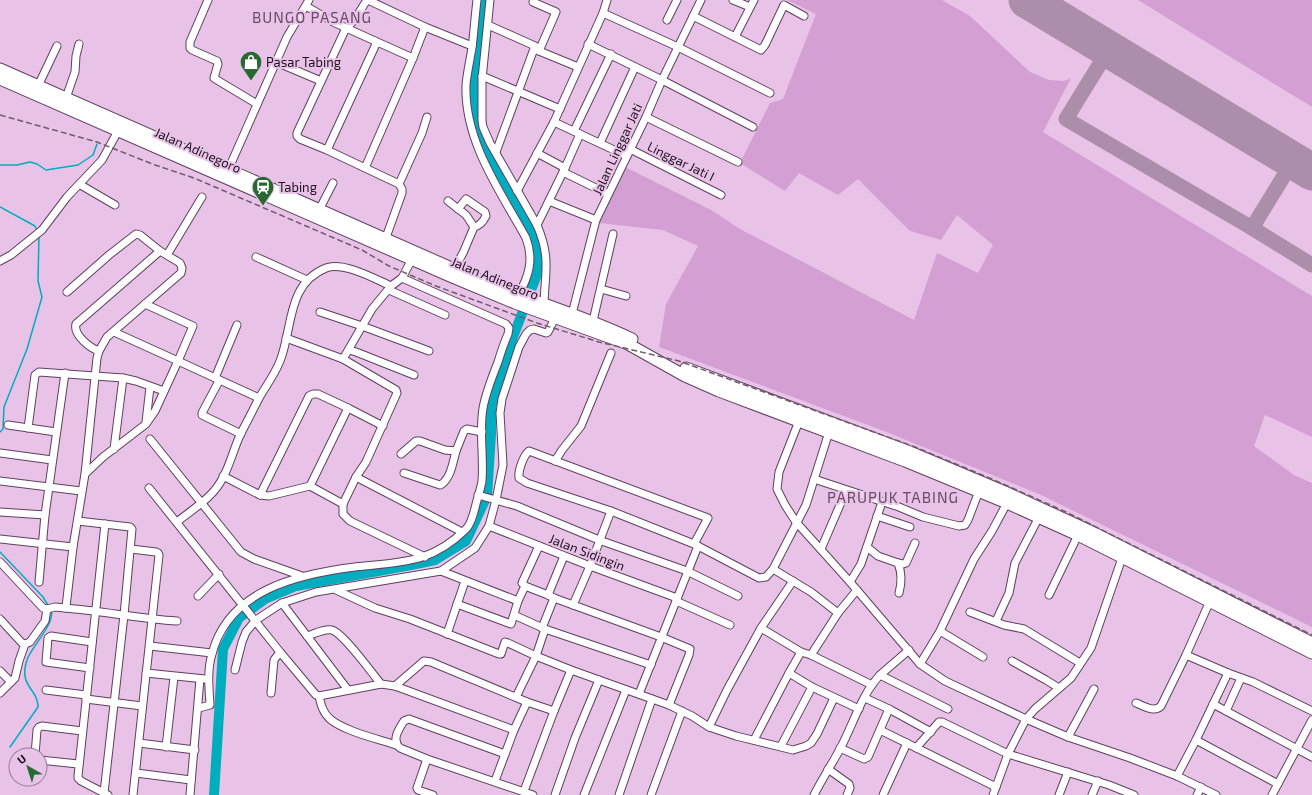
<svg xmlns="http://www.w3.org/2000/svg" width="1312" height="795" font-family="'Exo 2',sans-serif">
	<rect width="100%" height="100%" fill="#e8c3e7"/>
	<g fill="#d49fd3">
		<path d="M787 0H942L970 16 1030 72 1049 80 1064 81 1071 78 1043 132 1312 296V437L1265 415 1254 446 1294 475 1312 483V627L1039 494 884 431 659 347 666 304 698 246 663 230 599 223 625 167 713 211 740 229 914 320 937 253 978 273 993 245 957 215 941 240 910 231 858 179 838 195 799 173 785 191 740 163 770 103 783 99 816 14Z"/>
		<path d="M1138 0H1312V107Z"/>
	</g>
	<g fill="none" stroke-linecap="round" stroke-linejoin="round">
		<g stroke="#00adbe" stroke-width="1.5">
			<path d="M0 165H17L30 162 37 164 46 170 78 165 93 155 97 144"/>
			<path d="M0 207 35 226 37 230"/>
			<path d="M0 432 3 429 4 407 27 349 42 297 38 281 39 235"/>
			<path d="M0 552 43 597 49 607"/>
			<path d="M10 747 38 707C38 688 18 687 27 660 31 647 56 623 51 610"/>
		</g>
		<path stroke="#00adbe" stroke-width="10" d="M214 795 223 649 239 618 265 599 296 586 411 565 435 560 466 541 487 496 491 434V407L513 337 538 272V250L535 239 486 153 473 117 474 82 484 0"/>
		<g stroke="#ac8eab" stroke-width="15">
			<path d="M1109 49 1066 119 1252 228 1312 265"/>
			<path d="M1252 228 1293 161"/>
		</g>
		<path stroke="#ac8eab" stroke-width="37" d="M1027 0 1312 172"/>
		<g stroke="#5f405f" stroke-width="9">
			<g id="minor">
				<path d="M208 0 190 42V48L192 50 217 61 218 64 214 78 217 80 257 104"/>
				<path d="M367 0C360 10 356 21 346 28L297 133V136L300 139 327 150 399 184 402 189V193L384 243"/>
				<path d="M368 0 425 27"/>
				<path d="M477 0C475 16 474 32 472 48 470 60 467 73 466 85 464 141 500 191 526 238 534 259 529 277 518 295"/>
				<path d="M490 0 482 79V121L483 127 490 143 537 225C551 258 545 271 544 304"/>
				<path d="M733 0 750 7"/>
				<path d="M533 2 556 12 539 51"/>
				<path d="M306 6 333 22 375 41 376 44 327 150"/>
				<path d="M603 13 678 47 770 93"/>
				<path d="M693 16 761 50 765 45 784 5 804 16"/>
				<path d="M667 20 677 0"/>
				<path d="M488 25 535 46 539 51 578 67"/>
				<path d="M735 37 754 0"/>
				<path d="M375 41 413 58"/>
				<path d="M588 44 662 80 753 127"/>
				<path d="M276 62 321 81"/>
				<path d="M482 76 560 109"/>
				<path d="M38 86 57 46"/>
				<path d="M66 98 75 72 76 56 79 44"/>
				<path d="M646 117 738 162"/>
				<path d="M554 122 627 156"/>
				<path d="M574 131 611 54"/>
				<path d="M600 143 635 67"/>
				<path d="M630 149 721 195"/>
				<path d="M496 152 535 46"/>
				<path d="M537 153 565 168"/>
				<path d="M229 168 287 37 309 0"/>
				<path d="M365 168 413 58 425 27 472 46"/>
				<path d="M563 172 608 194"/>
				<path d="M79 184 115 205"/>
				<path d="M399 184 422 133 427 117"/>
				<path d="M517 191 554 122 603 13 607 0"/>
				<path d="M448 201 466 215 474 227 463 253 454 269"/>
				<path d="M549 201 596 220"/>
				<path d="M458 209 466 199 485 212 486 216C483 222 480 226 474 227"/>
				<path d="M319 210 333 183"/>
				<path d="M537 225 565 168 580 134"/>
				<path d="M167 255 202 197"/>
				<path d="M256 257 307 280"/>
				<path d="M0 261 11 255 42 230 67 197 102 160 118 131"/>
				<path d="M601 289 626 296"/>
				<path d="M389 290 445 315"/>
				<path d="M67 292 109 255 136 234 140 235 160 251 180 263 182 268 181 273 107 337 99 351 97 358 85 474"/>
				<path d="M320 312 362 326 429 351"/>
				<path d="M572 314 596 220 646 117 662 80 701 0"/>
				<path d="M593 321 613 234"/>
				<path d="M114 332 178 361 193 326 145 304"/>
				<path d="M286 338 343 359 396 390 397 393 366 462 356 477 343 504V514L350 521 425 557"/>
				<path d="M349 350 356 352 414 375"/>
				<path d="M99 351C90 348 73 335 76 324L160 251"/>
				<path d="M343 359 372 309 391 286"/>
				<path d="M215 378 237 325"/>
				<path d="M219 381 202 413V415L241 434"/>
				<path d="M799 421 779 472 777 489 785 505 796 522 850 582 920 664 945 681 1026 719 1068 737 1130 758 1177 776 1216 795"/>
				<path d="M146 422 150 387"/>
				<path d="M8 425 56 432"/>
				<path d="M28 428 35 375 39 372 123 378 136 381 164 391"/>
				<path d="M150 439 241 552 254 559 302 576"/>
				<path d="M114 449 123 378"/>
				<path d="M0 453 52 460"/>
				<path d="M401 454 416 441H420L445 450 456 451 464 431 467 429 482 432"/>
				<path d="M555 461 562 450 581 426 611 353"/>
				<path d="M404 473 440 485 442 484C451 477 453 462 456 451"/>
				<path d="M223 476 260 495 269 496 310 486 343 504"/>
				<path d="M356 477 462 532"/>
				<path d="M814 479 899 507 923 517 959 526 965 525 968 520 979 491"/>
				<path d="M0 481 81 491"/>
				<path d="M310 486 348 408"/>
				<path d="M149 488 280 652 316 695 319 696 381 684 395 686 514 730"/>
				<path d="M260 495 309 396 313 394H318L348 408 383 426"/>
				<path d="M478 495 517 506 599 540 687 571 738 596"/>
				<path d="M0 512 45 515"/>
				<path d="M877 516 910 527"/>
				<path d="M78 521 130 527 132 529 124 615 104 793"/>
				<path d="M177 522C189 512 204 503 214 491 228 475 232 452 241 433 247 422 253 410 259 398 266 386 275 374 280 361 293 329 286 284 326 268 343 261 375 279 391 286L402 278 412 259"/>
				<path d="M105 524 78 776V778L81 781 108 795"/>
				<path d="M489 526 590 566 677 598"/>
				<path d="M0 539 73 547"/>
				<path d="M539 546 522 583 525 586 548 595"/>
				<path d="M698 546 759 578 766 577 773 569 806 505 829 432"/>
				<path d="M867 547 878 556 898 563C902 573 902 582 899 593"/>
				<path d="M131 549 156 552 158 553 159 555 133 795"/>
				<path d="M821 549 846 491"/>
				<path d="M0 562 43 608 47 609"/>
				<path d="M898 563 903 564 906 563 915 543"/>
				<path d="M773 569 811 592 838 613"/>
				<path d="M441 571 518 601"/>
				<path d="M39 582 45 515 65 373"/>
				<path d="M850 582 861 564 882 502"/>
				<path d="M336 590 375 608 410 619 499 654H501L505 642 508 643 536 656 571 670 669 705 692 716 709 727 736 736 793 750 806 746 811 743 817 734 834 698"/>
				<path d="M1049 595 1078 535"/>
				<path d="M198 596 219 574"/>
				<path d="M554 598 661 637 690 649 689 655 669 705"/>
				<path d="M676 601 730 625"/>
				<path d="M282 603 348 690"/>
				<path d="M457 604 511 624 518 601 525 586"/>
				<path d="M573 605 590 566 611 511"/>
				<path d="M65 608C103 611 140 619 177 621"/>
				<path d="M970 612 1004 625 1024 629 1080 663"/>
				<path d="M514 615 545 629 651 665"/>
				<path d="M0 619 22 643 25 644 30 642 45 621 47 609 55 607 65 608 66 607 73 547 85 474 103 457 146 424 155 411 178 361 259 398"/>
				<path d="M996 621 1009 593 1015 563 1039 517"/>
				<path d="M542 628 554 598 548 595 564 556"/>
				<path d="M761 628 801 652 811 655 872 685"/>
				<path d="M940 631 983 657"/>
				<path d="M447 634 465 581"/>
				<path d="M307 636C314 634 325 628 332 630 344 634 371 672 381 684"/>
				<path d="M150 646 212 653"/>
				<path d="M811 655 838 613 857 590"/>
				<path d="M1186 655 1228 673 1253 682 1312 711"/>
				<path d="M1012 661 1046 680 1059 688"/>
				<path d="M920 664 940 631 974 559 992 531 1007 503"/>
				<path d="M90 668 46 662 48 638 51 636 92 642"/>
				<path d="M235 670 242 642 246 632 256 620 282 603 316 592 441 571 475 548 489 526 496 500 503 465 500 413 502 399 519 347 526 334 530 330 534 329 546 333 548 332 555 318"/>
				<path d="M0 671 11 682"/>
				<path d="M146 673 205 679"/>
				<path d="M789 673 812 687 859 709"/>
				<path d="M880 675 909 650"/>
				<path d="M395 686 424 661 431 662 527 702 554 711"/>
				<path d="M46 690 86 695"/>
				<path d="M0 693 15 678 19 661 25 644"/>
				<path d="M271 693 274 660 280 652"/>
				<path d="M639 694 698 546 694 544 708 518 529 451C523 456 518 471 519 478L527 483 611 511 694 544"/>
				<path d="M319 696C321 705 323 713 330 719 344 731 378 739 396 745"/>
				<path d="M516 697 536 656 545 629"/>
				<path d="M865 698 889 709 931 732"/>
				<path d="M86 699 142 706"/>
				<path d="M1136 703C1144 706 1154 713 1161 706L1186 655 1210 601"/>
				<path d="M1213 704 1312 757"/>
				<path d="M199 708 210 705C209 688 207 670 212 654 228 590 298 574 355 567 401 562 431 564 466 529 472 523 474 512 476 504 478 496 481 488 482 481 484 457 479 432 483 408 486 392 492 377 498 362 501 352 504 343 508 334L509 328 506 324 402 278"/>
				<path d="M1226 711 1241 678"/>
				<path d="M709 727 727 690 761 628 793 581"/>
				<path d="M880 730 996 787"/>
				<path d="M1068 737 1094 689"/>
				<path d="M754 740 789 673 801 652"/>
				<path d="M1196 740 1278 784"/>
				<path d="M139 743 195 750"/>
				<path d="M781 746 812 687"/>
				<path d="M166 747 174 677"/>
				<path d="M840 748 864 759 868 757 889 709"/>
				<path d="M916 748 939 722H942L1008 754 1109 785 1134 795"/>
				<path d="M505 754 409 719 404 721C399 729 391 740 400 748L427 759 533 795"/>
				<path d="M35 755 37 730 39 727 42 726 82 731"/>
				<path d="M427 759 417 788 418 790 433 795"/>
				<path d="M40 760 78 764"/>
				<path d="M828 769 849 784 850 788 847 795"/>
				<path d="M136 773 191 780"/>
				<path d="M1177 776 1196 740 1228 673"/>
				<path d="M495 781 514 730 527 702"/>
				<path d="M524 791 554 711 571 670"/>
				<path d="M190 795 200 679"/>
				<path d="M555 795 575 738 599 680"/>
				<path d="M584 795 626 690"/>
				<path d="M619 795 652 699"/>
				<path d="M651 795 682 711"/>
				<path d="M814 795C822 779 832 764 840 749 853 725 861 695 880 675L948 709"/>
				<path d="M883 795 907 743"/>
				<path d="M993 795 1008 754 1026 719 1035 709 1071 678 1091 648 1122 558"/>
				<path d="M1059 795 1068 772"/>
				<path d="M1092 795 1098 781"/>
				<path d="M1197 795 1201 787"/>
				<path d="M1272 795 1312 720"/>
			</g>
		</g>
		<g stroke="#5f405f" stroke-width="13">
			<g id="highway">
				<path d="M0 69C155 136 310 205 465 274 520 298 578 313 632 339"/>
				<path d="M0 79 450 276 515 303 628 344 685 376 719 391 905 461 1007 503 1078 535 1312 653"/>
				<path d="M686 368 910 452 1005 492 1092 532 1312 643"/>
			</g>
		</g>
		<use href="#minor" stroke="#fff" stroke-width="7"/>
		<use href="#highway" stroke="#fff" stroke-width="11"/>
		<path stroke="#70596f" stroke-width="1.5" stroke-dasharray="6 3" stroke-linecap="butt" d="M0 115 97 142 155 165 194 178 362 250 389 266 436 286 537 323 599 342 679 361 915 447 992 479 1066 512 1312 635"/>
	</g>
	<defs>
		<g id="shop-pin" transform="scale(1.15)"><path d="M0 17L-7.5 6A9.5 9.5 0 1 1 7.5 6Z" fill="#276933" stroke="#e8c3e7"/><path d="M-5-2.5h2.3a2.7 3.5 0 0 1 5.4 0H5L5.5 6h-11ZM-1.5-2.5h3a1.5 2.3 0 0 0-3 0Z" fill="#fff"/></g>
		<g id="station-pin" transform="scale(1.15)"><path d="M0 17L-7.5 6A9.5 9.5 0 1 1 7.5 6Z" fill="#276933" stroke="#e8c3e7"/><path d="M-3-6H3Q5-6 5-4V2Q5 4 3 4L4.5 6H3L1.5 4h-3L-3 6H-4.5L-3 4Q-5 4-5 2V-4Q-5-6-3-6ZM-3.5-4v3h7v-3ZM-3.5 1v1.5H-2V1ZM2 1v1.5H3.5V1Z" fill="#fff"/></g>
	</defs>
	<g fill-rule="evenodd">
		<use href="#shop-pin" x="251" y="62"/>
		<use href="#station-pin" x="263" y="187"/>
	</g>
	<g text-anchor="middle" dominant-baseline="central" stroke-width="4" stroke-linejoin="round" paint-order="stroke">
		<g font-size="13" fill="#1e111e" stroke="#e8c3e7" text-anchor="start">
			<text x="266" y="62">Pasar Tabing</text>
			<text x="278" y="187">Tabing</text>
		</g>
		<g font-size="13" fill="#1e111e" stroke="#e8c3e7">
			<text transform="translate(617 149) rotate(-65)">Jalan Linggar Jati</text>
			<text transform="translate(198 150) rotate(24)">Jalan Adinegoro</text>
			<text transform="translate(681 161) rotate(26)">Linggar Jati I</text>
			<text transform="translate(495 278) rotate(22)">Jalan Adinegoro</text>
			<text transform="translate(587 552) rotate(21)">Jalan Sidingin</text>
		</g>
		<g font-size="15" letter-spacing="1" fill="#694a69" stroke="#e8c3e7">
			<text x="312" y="17">BUNGO PASANG</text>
			<text x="893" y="497">PARUPUK TABING</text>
		</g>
	</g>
	<g transform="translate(28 767) rotate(321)"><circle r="19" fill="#e8c3e7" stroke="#977c97"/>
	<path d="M0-3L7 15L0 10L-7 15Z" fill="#276933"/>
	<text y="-6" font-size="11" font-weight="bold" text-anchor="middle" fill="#1e111e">U</text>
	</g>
</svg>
